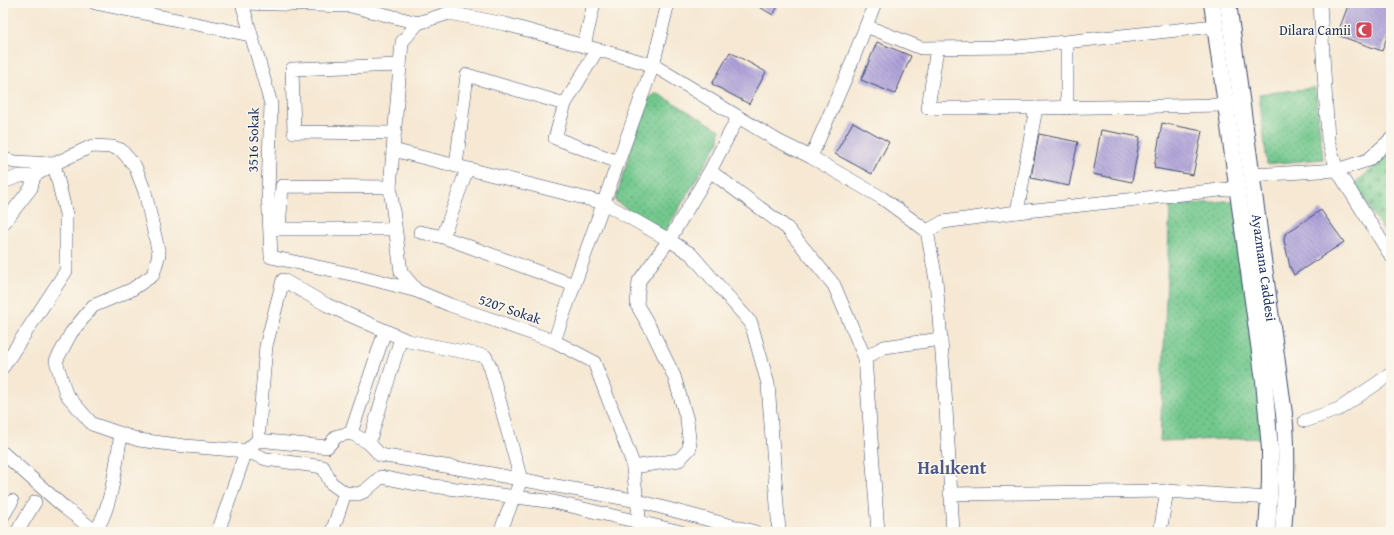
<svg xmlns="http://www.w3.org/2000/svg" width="1394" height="535" font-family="'Gentium Book Plus',serif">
	<defs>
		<pattern id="cemetery-stones" width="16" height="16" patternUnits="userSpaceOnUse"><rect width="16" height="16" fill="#72c88d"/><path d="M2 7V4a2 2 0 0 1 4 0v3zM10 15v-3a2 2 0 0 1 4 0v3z" fill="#5da376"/></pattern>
		<pattern id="park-dots" width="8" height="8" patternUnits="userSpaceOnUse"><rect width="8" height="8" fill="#72c88d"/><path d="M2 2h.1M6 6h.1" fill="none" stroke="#5da376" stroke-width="1.8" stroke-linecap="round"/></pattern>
		<pattern id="building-back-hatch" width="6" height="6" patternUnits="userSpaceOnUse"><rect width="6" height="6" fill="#ada1d9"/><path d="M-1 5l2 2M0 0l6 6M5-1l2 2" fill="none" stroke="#8c84b3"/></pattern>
	</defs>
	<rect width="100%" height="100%" fill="#fbf7ec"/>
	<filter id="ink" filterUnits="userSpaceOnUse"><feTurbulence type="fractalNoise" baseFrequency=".025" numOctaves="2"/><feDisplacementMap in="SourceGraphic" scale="8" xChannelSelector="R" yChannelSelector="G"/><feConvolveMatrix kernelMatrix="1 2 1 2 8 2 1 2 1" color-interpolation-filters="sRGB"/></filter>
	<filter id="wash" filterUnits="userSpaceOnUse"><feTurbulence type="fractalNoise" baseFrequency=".012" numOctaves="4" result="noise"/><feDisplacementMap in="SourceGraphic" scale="16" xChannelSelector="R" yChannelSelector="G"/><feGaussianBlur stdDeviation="0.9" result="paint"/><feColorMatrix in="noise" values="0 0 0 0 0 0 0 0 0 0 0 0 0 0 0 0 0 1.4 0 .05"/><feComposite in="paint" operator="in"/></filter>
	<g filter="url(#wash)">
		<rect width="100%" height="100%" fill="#f6e8d3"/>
		<path fill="url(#cemetery-stones)" stroke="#467c76" d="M1391 153V243L1354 184Z"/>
		<g fill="url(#park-dots)" stroke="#467c76">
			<path d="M1315 88 1323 159 1267 164 1259 94Z"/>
			<path d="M657 93 720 130 719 141 665 232 615 201 646 100Z"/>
			<path d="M1236 200 1255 335 1262 438 1160 441 1170 206Z"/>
		</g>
		<g id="blocks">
			<g fill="url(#building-back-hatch)">
				<path d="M753 3H780L773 15Z"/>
				<path d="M1349 3H1391V26L1382 51 1337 35Z"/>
				<path d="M877 42 911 56 895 94 861 80Z"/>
				<path d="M730 52 766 72 749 104 712 84Z"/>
				<path d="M853 122 889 142 872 174 835 154Z"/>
				<path d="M1162 123 1202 131 1193 175 1154 168Z"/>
				<path d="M1101 130 1140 137 1132 182 1093 174Z"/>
				<path d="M1039 134 1078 142 1069 186 1031 178Z"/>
				<path d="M1321 210 1344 242 1294 275 1290 267 1284 240 1285 234Z"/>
			</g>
		</g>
	</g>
	<g filter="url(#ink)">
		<use href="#blocks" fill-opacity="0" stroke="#3c4b70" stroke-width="1"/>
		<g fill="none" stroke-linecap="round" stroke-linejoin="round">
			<g stroke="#3c4b70" stroke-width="14">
				<g id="minor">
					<path d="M95 3 250 35"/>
					<path d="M242 3 271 104 268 191 271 257 360 276 417 291 450 305 554 341 594 362 632 461 641 532"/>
					<path d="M242 3 351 6 418 23"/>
					<path d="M866 26 921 48 1018 47 1215 26"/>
					<path d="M584 46 594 3"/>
					<path d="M937 48 928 108H1036L1226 105 1234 103"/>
					<path d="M597 50 565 104 555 138 618 162"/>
					<path d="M1067 108V42"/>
					<path d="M394 133 294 132 292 69 400 65"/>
					<path d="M1391 139 1368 160 1337 170 1391 256"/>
					<path d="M393 150 604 203 669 240 691 254 751 323 768 384 779 532"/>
					<path d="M811 157 846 77 875 3"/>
					<path d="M3 159 15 162 54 164"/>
					<path d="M456 166 467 75 565 104"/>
					<path d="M467 169 443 237 574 285"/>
					<path d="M710 171 787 228 834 285 865 358 878 532"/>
					<path d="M1252 175 1337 170 1328 140 1320 3"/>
					<path d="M3 182 20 176H34"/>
					<path d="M390 187 282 186 279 229H395"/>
					<path d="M1017 212 1036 108"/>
					<path d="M3 224 31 188 34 176 54 164 92 146 112 147 121 150 135 166 145 192 159 254 153 275 131 290 93 306 71 333 56 361 66 394 92 424 139 440 185 446 246 451 258 440 327 447 337 436 351 433 369 443 380 455 492 474 638 501 755 532"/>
					<path d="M927 231 943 222 1017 212 1238 188"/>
					<path d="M420 232 443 237"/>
					<path d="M417 291 401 272 390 187 402 42 418 23 449 13 505 24 653 65 778 141 811 157 882 198 927 231 936 280 945 391 953 532"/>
					<path d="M554 341 653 65 668 3"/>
					<path d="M865 358 884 347 941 339"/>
					<path d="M3 367 66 271V214L54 164"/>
					<path d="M1305 421 1339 409 1391 374"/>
					<path d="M351 433 385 331"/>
					<path d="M258 440 266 346 283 280 327 305 408 341 485 356 490 366 521 480 500 532"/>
					<path d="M369 443 401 338"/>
					<path d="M3 453 65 508 95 531"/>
					<path d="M633 467 679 460 690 448 687 420 674 376 652 331 637 305 639 281 669 240 710 171 738 117"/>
					<path d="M950 494 1167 491 1269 498"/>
					<path d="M3 516 12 501"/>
					<path d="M17 532 35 502"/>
					<path d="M95 532C112 507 116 464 121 434"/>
					<path d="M218 532 246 451 266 459 323 467 331 483 345 493 358 494 365 491 381 477 411 483 554 502 681 532"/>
					<path d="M332 532 345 493"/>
					<path d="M1160 532 1167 491"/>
				</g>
			</g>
			<g stroke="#3c4b70" stroke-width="18">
				<g id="major">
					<path d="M1212 3 1264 381 1270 449V481L1267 532"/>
					<path id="s1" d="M1228 3 1284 414C1288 454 1286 491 1283 532"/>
				</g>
			</g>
			<use href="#minor" stroke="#fff" stroke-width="13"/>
			<use href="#major" stroke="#fff" stroke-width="16"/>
		</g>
	</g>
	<defs>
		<g id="mosque-square" transform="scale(0.9)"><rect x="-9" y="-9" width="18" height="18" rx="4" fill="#d1495b" stroke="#fbf7ec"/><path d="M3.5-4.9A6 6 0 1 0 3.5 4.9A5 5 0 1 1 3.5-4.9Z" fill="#fff"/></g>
	</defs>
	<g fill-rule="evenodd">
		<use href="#mosque-square" x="1364" y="30"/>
	</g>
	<g text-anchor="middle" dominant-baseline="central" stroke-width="3" stroke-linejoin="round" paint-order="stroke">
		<g font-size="14" fill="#1b2f5e" stroke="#fbf7ec" text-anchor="end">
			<text x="1351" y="30">Dilara Camii</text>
		</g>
		<g font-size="14" fill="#1b2f5e" stroke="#fbf7ec">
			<text transform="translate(253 140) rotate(-89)">3516 Sokak</text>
			<text stroke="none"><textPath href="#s1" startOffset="267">Ayazmana Caddesi</textPath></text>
			<text transform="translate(510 309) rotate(19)">5207 Sokak</text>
		</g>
		<g font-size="18" font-weight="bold" fill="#4e5789" stroke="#fbf7ec">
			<text x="952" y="467">Halıkent</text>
		</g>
	</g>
	<rect width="1394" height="535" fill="none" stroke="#fbf7ec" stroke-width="16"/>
</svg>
